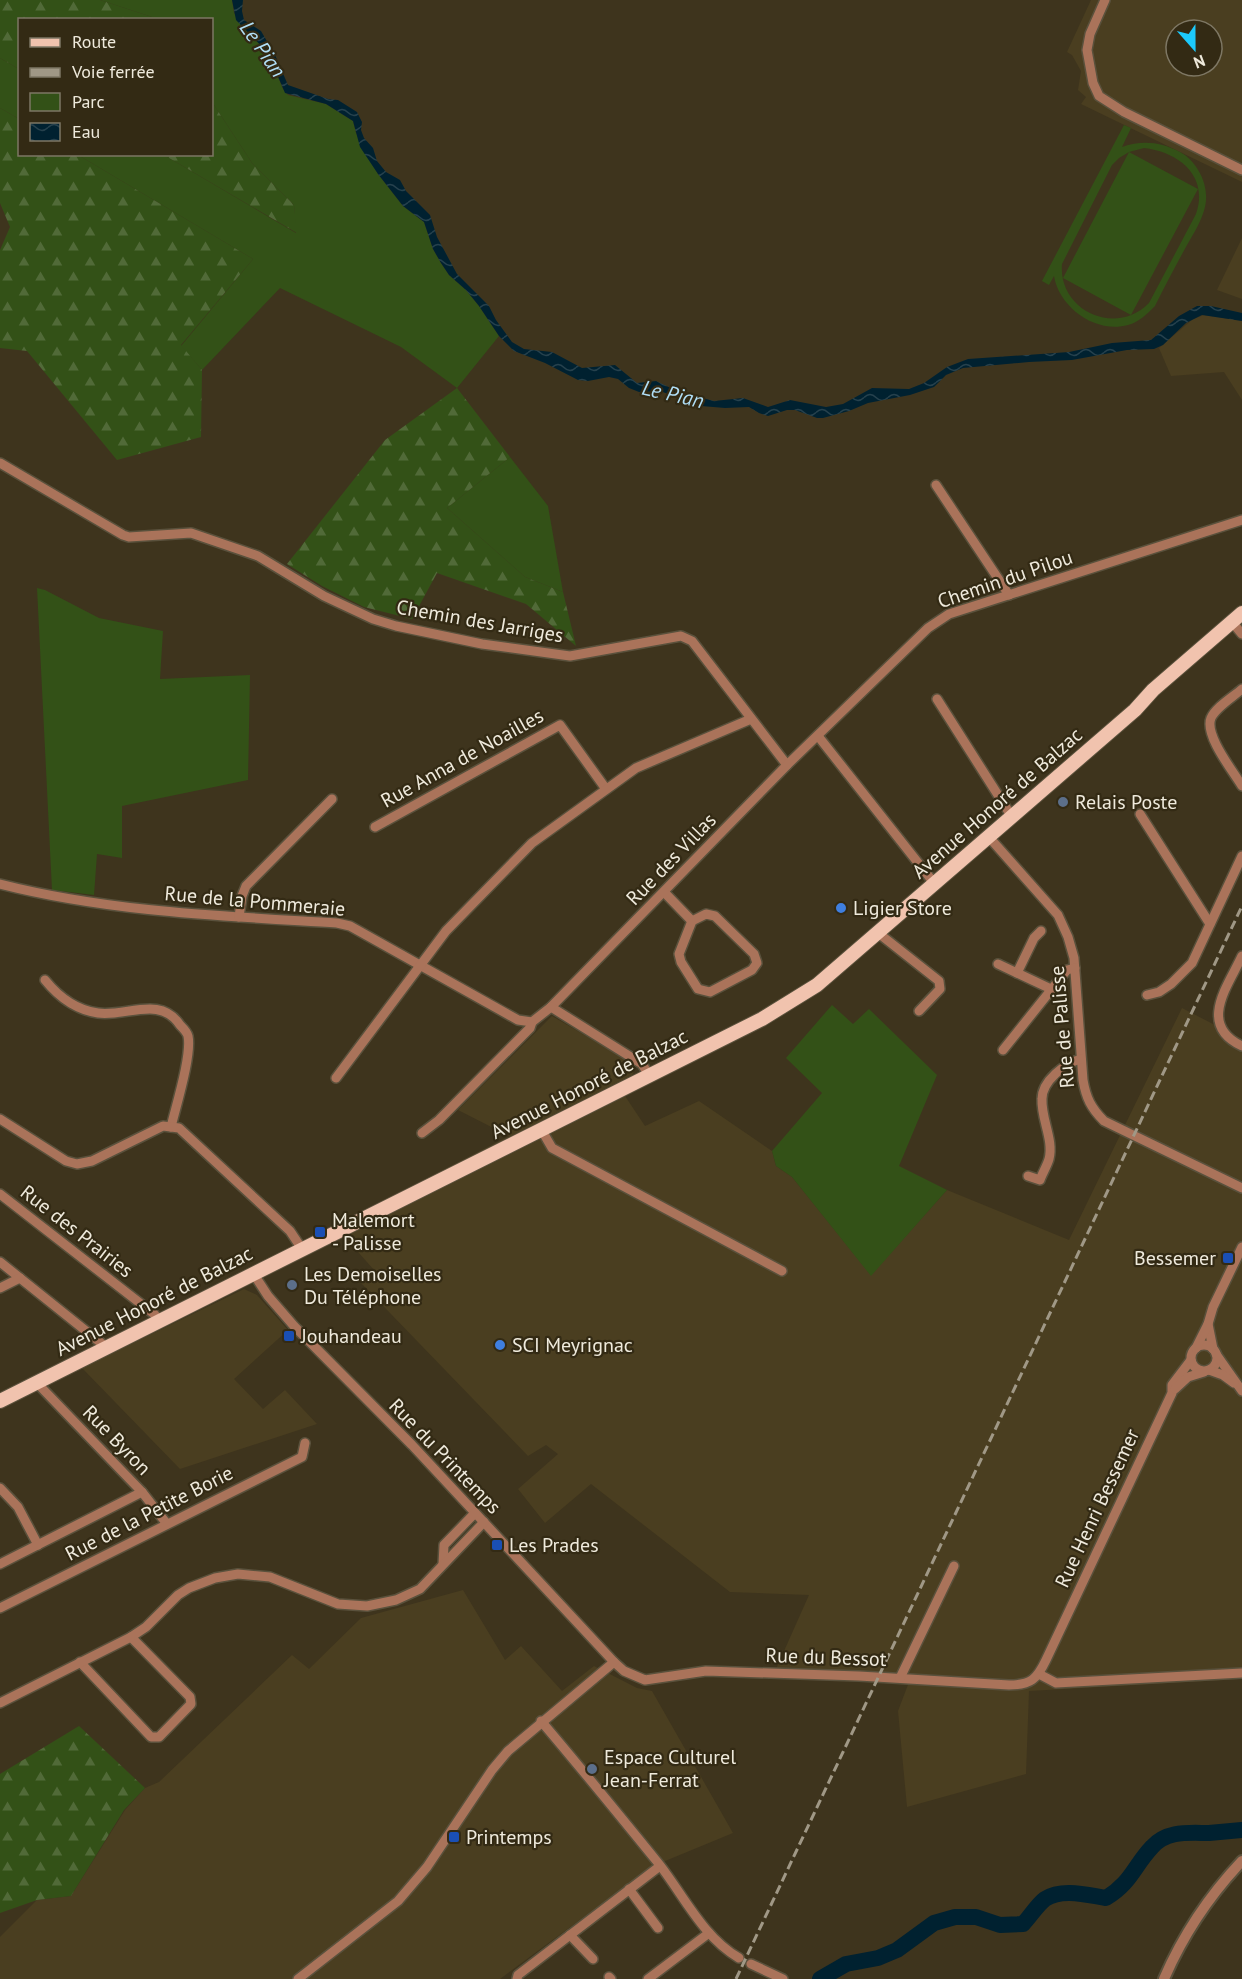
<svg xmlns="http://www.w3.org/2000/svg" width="1242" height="1979" font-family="'PT Sans',sans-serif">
	<defs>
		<pattern id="forest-firs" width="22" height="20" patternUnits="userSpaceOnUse" patternTransform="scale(1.5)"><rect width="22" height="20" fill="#335117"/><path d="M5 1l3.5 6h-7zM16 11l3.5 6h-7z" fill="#516a38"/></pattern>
		<pattern id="water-waves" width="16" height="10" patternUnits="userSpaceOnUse" patternTransform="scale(1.5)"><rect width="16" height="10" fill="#002130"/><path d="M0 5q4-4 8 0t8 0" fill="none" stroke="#26414d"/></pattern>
	</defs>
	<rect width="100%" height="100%" fill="#3e341d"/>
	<g fill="#4a3e20" fill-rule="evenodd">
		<path d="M1091 0H1242V182L1081 104 1086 97 1078 90 1081 71 1072 55 1067 52ZM1176 30H1212V66H1176Z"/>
		<path d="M1242 238V299L1217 290Z"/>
		<path d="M1204 315 1242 321V400L1224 372 1171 376 1159 348 1193 319Z"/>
		<path d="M1182 1008 1242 1039V1679L1029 1691 1026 1774 907 1807 898 1711 909 1682 772 1678 809 1595 730 1592 591 1484 545 1523 518 1489 558 1454 546 1445 528 1456 361 1283 374 1270 335 1226 509 1136 458 1110 552 1016 636 1065 625 1096 645 1126 699 1101 772 1151 776 1166 792 1177 871 1275 947 1190 1069 1240Z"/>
		<path d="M244 1289 257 1295 288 1330 234 1379 263 1409 285 1390 317 1424 180 1469 82 1368Z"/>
		<path d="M463 1590 505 1660 521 1646 562 1691 594 1666 637 1688 652 1691 733 1833 653 1866 500 1979H0V1937L37 1900 71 1896 125 1810 145 1788 159 1782 292 1655 309 1669 361 1618Z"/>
	</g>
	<g fill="#335117" fill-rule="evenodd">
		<path d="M100 0H232L234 13 249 33 268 53 283 89 288 95 326 104 353 121 356 133 378 174 403 206 424 222 433 249 441 263 449 275 466 290 479 306 499 336 457 388 401 347 280 288 202 370 181 346 253 259 78 155H164L296 233 294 205 252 163 212 102V20L158 19Z"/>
		<path d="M0 58 19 69V119L0 108Z"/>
		<path d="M1124 125 1131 128 1122 147C1143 140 1160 142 1180 152 1198 162 1210 186 1205 207 1202 220 1194 233 1187 245 1176 265 1165 286 1155 306 1147 314 1139 322 1128 325 1095 334 1059 307 1054 276L1049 285 1042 281ZM1144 148C1179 152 1209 176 1196 214L1149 303C1116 337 1058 311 1062 264L1112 165 1119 158 1129 152 1063 278 1131 315 1198 189 1129 152Z"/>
		<path d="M510 457 548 506 563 592 525 577 447 508Z"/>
		<path d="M37 588 45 590 99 618 163 631 160 679 250 675 248 780 122 806V858L97 854 94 895 52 890Z"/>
		<path d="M832 1005 853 1024 869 1009 937 1075 899 1166 947 1190 871 1276 792 1177 776 1166 772 1151 822 1093 786 1058Z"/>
	</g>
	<g fill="url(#forest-firs)">
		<path d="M0 0H100L158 19 20 20 19 69 0 58Z"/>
		<path d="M212 102 252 163 294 205 297 233 164 155 212 154Z"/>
		<path d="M0 108 19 119 20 154 78 155 253 259 181 345 202 370 201 437 117 460 27 351 0 348V250L10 227 0 203Z"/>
		<path d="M457 388 510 457 447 508 525 577 563 592 576 646 526 604 437 573 412 619 364 607 322 586 287 564 385 440Z"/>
		<path d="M79 1726 145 1788 124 1810 71 1896 37 1900 0 1913V1774Z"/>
	</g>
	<path fill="url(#water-waves)" d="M232 0H243L242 11 244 20 261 31 275 55 288 85 328 99 338 100 357 112 362 122 361 130 364 138 373 148 377 161 386 172 400 180 406 191 430 215 437 237 457 274 489 306 496 320 512 342 524 349 552 352 582 368 615 365 637 383 656 381 679 392 714 401 743 398 768 407 790 400 826 407 843 404 872 388 909 389 924 383 947 367 968 359 1069 352 1112 343 1151 340 1179 316 1197 306H1211L1242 313V321L1202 315 1186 323 1163 345 1154 349 1127 350 1072 360 1029 362 963 368 946 375 934 387 910 395 868 403 849 411 823 418H817L795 410H787L768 416 759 413 749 407 725 408 701 406 660 391 639 392 629 388 618 379 609 377 588 381 578 380 545 363 514 351 499 336 479 306 466 290 449 275 441 263 433 249 424 222 403 206 378 174 360 147 353 121 326 104 285 93 268 53 236 20Z"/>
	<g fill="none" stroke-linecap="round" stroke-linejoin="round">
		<path stroke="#002130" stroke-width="16" d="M820 1979 846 1964 878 1958 897 1950 934 1923 955 1917H976L1000 1925 1023 1924C1030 1917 1037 1905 1045 1899 1062 1888 1087 1895 1106 1898 1131 1883 1134 1866 1152 1847 1167 1830 1189 1833 1209 1833 1220 1832 1231 1831 1242 1830"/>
		<g stroke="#5a513c" stroke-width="12">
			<g id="minor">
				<path d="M1105 0 1090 34 1087 50 1093 83 1099 96 1124 112 1242 170"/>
				<path d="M0 463 123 535 129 537 191 533 258 556 324 596 373 619 396 626 482 644 570 656 681 636 692 641 787 765"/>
				<path d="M936 485 1009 595"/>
				<path d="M1232 622 1242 634"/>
				<path d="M1242 689C1233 697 1216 707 1211 718 1204 735 1233 771 1242 786"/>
				<path d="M937 699 1012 817"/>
				<path d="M818 736 934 883"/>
				<path d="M1140 814 1210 924"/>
				<path d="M375 827 560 725 606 789"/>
				<path d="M988 836 1058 915 1068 937 1074 958 1083 1080C1086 1098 1091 1108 1104 1121L1242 1188"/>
				<path d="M0 884C110 912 224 916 337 923L350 926 518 1020 532 1022 551 1007 787 765 928 628 949 614 1242 520"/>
				<path d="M664 892 692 921"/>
				<path d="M706 914 715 916 754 954 757 963 752 970 710 992 698 989 681 962 679 954 692 921Z"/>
				<path d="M239 917 242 896 246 886 332 799"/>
				<path d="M877 932 939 981 940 989 919 1011"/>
				<path d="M1242 956C1228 986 1197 1025 1242 1046"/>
				<path d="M998 964 1051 989"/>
				<path d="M1017 973 1034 938 1041 931"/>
				<path d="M45 980C58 996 76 1010 98 1013 127 1017 160 995 180 1025 183 1028 187 1032 188 1036 192 1055 176 1106 171 1127"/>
				<path d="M1147 995 1159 992 1171 984 1192 963 1242 856"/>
				<path d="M551 1007 642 1064 649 1075"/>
				<path d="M1003 1050 1067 970 1075 968"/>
				<path d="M336 1078 446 931 532 843 636 768 751 719"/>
				<path d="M0 1119 66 1161 77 1164 92 1161 163 1126 179 1128 290 1231 302 1249"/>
				<path d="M541 1129 552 1148 782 1271"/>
				<path d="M422 1133 439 1120 530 1028 532 1022"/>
				<path d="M1028 1176 1040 1180C1042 1174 1047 1166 1049 1159 1054 1140 1041 1119 1042 1099 1042 1081 1065 1063 1081 1059"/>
				<path d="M0 1194 154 1314 159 1320"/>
				<path d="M0 1262 106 1347"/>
				<path d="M253 1273 268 1296 294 1326 412 1445 614 1662 624 1671 645 1680 706 1671 859 1676 1009 1685C1031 1685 1037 1679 1046 1660L1172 1393V1385L1191 1360"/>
				<path d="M0 1288 20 1278"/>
				<path d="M1208 1324 1213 1349"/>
				<circle cx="1204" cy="1358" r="13"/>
				<path d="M1196 1348 1208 1324 1213 1307 1242 1247"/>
				<path d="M1216 1354 1242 1391"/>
				<path d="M1209 1370 1223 1375 1234 1383"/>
				<path d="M37 1383 142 1492 167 1524"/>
				<path d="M1175 1389 1188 1377 1204 1372"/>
				<path d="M0 1488 18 1507 38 1545"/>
				<path d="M0 1564 142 1492"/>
				<path d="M443 1564 444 1545 475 1513"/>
				<path d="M0 1608 302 1457 305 1443"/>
				<path d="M80 1662 151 1737H159L191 1704 190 1697 131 1637"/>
				<path d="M1039 1674 1056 1683 1242 1673"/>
				<path d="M900 1678 954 1566"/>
				<path d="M0 1703 131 1637 146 1627 178 1595 189 1588 215 1578 238 1574 270 1577 338 1604 367 1606 396 1600 420 1589 484 1522"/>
				<path d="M541 1721C581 1768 620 1816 659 1864 684 1896 703 1937 739 1958"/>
				<path d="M629 1889 658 1928"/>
				<path d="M570 1935 593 1959"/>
				<path d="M751 1964 783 1979"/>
				<path d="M609 1977 611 1979"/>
				<path d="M298 1979 398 1901 427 1867 492 1770 508 1751 614 1662"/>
				<path d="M517 1979 518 1975 660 1866"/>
				<path d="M648 1979 709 1933"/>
			</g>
		</g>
		<g stroke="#5a513c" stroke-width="14">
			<path id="tertiary" d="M1164 1979C1183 1935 1209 1896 1242 1861"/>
		</g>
		<g stroke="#5a513c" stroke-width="16">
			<path id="primary" d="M0 1401 762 1019 817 985 1135 710 1153 690 1242 613"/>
		</g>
		<use href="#minor" stroke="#aa735a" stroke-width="9"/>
		<use href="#tertiary" stroke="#aa735a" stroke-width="10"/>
		<use href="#primary" stroke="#f1c3ae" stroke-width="14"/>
		<path stroke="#a09886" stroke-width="3" stroke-dasharray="9 4.5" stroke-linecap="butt" d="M736 1979 1242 906"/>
	</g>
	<g fill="#5c6f8a" stroke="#332a14" stroke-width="2">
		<circle cx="1063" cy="802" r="6"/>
		<circle cx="292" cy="1285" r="6"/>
		<circle cx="592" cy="1769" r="6"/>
	</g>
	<g fill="#3f7fe0" stroke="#332a14" stroke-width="2">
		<circle cx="841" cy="908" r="6"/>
		<circle cx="500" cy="1345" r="6"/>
	</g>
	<g fill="#1a4fb4" stroke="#332a14" stroke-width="2">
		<rect x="314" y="1226" width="12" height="12" rx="3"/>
		<rect x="1222" y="1252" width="12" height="12" rx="3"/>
		<rect x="283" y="1330" width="12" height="12" rx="3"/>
		<rect x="491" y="1539" width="12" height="12" rx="3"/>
		<rect x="448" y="1831" width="12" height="12" rx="3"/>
	</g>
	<g text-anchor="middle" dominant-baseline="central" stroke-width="4.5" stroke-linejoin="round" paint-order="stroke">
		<g font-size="20" fill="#efeadc" stroke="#332a14">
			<text transform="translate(1005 579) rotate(-19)">Chemin du Pilou</text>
			<text transform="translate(480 621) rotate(10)">Chemin des Jarriges</text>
			<text transform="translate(462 758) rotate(-29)">Rue Anna de Noailles</text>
			<text transform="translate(997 803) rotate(-41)">Avenue Honoré de Balzac</text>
			<text transform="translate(671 859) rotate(-46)">Rue des Villas</text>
			<text transform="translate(255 901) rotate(5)">Rue de la Pommeraie</text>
			<text transform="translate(1062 1027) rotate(-95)">Rue de Palisse</text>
			<text transform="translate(589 1084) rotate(-27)">Avenue Honoré de Balzac</text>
			<text transform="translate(77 1231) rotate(38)">Rue des Prairies</text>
			<text transform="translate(154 1301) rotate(-27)">Avenue Honoré de Balzac</text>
			<text transform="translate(117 1440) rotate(46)">Rue Byron</text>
			<text transform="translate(445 1456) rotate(46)">Rue du Printemps</text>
			<text transform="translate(1097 1508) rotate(-65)">Rue Henri Bessemer</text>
			<text transform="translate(149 1513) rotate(-27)">Rue de la Petite Borie</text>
			<text transform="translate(826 1657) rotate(2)">Rue du Bessot</text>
		</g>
		<g font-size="20" fill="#efeadc" stroke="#332a14" text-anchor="start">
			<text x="1075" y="802">Relais Poste</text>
			<text x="853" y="908">Ligier Store</text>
			<text x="332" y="1220">Malemort<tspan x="332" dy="23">- Palisse</tspan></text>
			<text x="1216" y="1258" text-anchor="end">Bessemer</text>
			<text x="304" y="1274">Les Demoiselles<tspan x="304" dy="23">Du Téléphone</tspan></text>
			<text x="301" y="1336">Jouhandeau</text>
			<text x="512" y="1345">SCI Meyrignac</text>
			<text x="509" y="1545">Les Prades</text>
			<text x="604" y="1757">Espace Culturel<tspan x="604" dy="23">Jean-Ferrat</tspan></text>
			<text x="466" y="1837">Printemps</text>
		</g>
		<g font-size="21" font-style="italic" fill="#b0def6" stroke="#332a14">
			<text transform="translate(263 49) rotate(55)">Le Pian</text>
			<text transform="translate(673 394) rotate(13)">Le Pian</text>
		</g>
	</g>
	<rect x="18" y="18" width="195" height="138" fill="#332a14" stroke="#7e7764" stroke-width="1.5"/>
	<rect x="30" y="38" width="30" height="9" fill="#f1c3ae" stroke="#7e7764" stroke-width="1.5"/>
	<text x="72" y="48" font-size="18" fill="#efeadc">Route</text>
	<rect x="30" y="68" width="30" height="9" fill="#a09886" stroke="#7e7764" stroke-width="1.5"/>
	<text x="72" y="78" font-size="18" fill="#efeadc">Voie ferrée</text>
	<rect x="30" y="93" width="30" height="18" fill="#335117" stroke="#7e7764" stroke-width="1.5"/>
	<text x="72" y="108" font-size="18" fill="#efeadc">Parc</text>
	<rect x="30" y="123" width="30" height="18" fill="url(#water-waves)" stroke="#7e7764" stroke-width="1.5"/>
	<text x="72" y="138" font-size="18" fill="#efeadc">Eau</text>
	<g transform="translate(1194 48) rotate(159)"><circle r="28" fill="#332a14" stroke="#7e7764" stroke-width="1.5"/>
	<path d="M0-4.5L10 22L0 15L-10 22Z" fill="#1cc9fc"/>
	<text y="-9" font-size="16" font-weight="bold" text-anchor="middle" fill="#efeadc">N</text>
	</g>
</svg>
